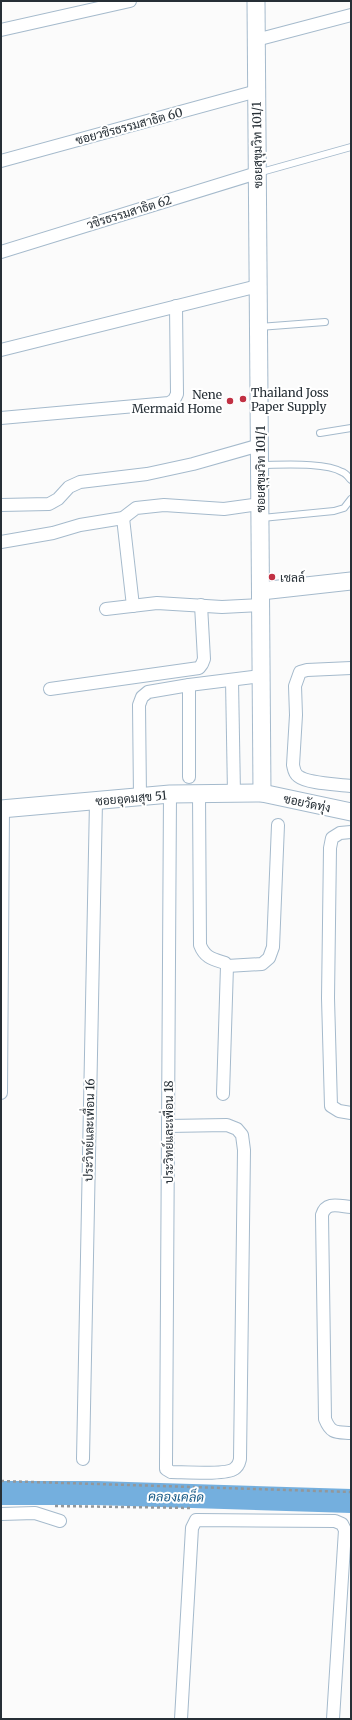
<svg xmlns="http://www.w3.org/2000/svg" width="352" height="1720" font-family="Merriweather,Sarabun,serif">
	<rect width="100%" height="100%" fill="#fbfbfb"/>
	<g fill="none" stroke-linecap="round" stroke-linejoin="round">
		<path stroke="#74afde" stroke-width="24" d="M1 1493H96L351 1501"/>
		<g stroke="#a5bacc" stroke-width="8">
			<g id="lane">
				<path d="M258 173 351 147"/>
				<path d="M259 327 325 322"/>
				<path d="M320 433 351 428"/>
				<path d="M261 465C282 465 325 462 342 472 346 473 348 477 351 480"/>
				<path d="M262 518 334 511 344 508 351 499"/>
			</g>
		</g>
		<g stroke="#a5bacc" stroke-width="14">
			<g id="street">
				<path d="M1 30 130 1"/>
				<path d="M256 40 351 15"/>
				<path d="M1 161 257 91"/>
				<path d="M1 252 257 173"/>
				<path d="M1 350 258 286"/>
				<path d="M1 418 169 403 174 400 177 394 176 306"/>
				<path d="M1 505 49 504 58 499 69 487 80 482 147 474 193 464 260 445"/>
				<path d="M123 518 133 606"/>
				<path d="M1 542 53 533 80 525 123 518 136 508 164 505 224 509 260 504"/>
				<path d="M106 609 157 603 222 607 261 605"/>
				<path d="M351 668 307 670 300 672 295 686 296 715 293 765C294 769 294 773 298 776 308 784 338 784 351 786"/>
				<path d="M232 680 234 794"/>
				<path d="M50 689 199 668 202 664 204 659 201 605"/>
				<path d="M189 777V685"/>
				<path d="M199 794 200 945C205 958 213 959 225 963L227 966 223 1094"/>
				<path d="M140 797 139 705 142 697 148 692 189 685 261 676"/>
				<path d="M351 832 340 833 332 838 330 848 328 998 331 1106 339 1111 351 1113"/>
				<path d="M227 966 262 964 269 958 273 947 278 825"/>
				<path d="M1 1093 3 809"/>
				<path d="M168 1126 227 1125 237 1129 242 1135 244 1150 240 1459C239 1463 239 1466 234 1469 226 1475 183 1472 171 1472L166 1469V1463L170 794"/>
				<path d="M351 1207C339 1206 326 1201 322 1215L325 1419C331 1434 336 1432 351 1433"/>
				<path d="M83 1459 96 801"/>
				<path d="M1 1514 35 1513 60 1521"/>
				<path d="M181 1719 192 1528 196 1520 335 1521 342 1524 345 1530 333 1719"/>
			</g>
		</g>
		<g stroke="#a5bacc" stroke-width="19">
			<g id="secondary">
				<path d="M256 1 262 793"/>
				<path d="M261 591 351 581"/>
				<path d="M1 809 170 794 262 793 351 812"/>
			</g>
		</g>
		<g stroke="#93979a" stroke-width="2.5" stroke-dasharray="3 3" stroke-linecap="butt">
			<path d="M1 1481 351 1492"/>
			<path d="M55 1506 192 1508"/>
		</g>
		<use href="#lane" stroke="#fff" stroke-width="6"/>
		<use href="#street" stroke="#fff" stroke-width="12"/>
		<use href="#secondary" stroke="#fff" stroke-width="17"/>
	</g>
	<g fill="#c13043" stroke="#fff" stroke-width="1.5">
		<circle cx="243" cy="399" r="4"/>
		<circle cx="230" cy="401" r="4"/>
		<circle cx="272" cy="577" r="4"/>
	</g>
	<g text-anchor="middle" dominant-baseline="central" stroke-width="4" stroke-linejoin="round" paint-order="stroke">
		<g font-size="12" fill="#262f36" stroke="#fff">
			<text transform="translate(129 126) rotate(-15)">ซอยวชิรธรรมสาธิต 60</text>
			<text transform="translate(257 145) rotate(-91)">ซอยสุขุมวิท 101/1</text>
			<text transform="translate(129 212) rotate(-17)">วชิรธรรมสาธิต 62</text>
			<text transform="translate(260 469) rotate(-90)">ซอยสุขุมวิท 101/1</text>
			<text transform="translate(131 798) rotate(-5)">ซอยอุดมสุข 51</text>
			<text transform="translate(307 803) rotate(12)">ซอยวัดทุ่ง</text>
			<text transform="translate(89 1130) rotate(-89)">ประวิทย์และเพื่อน 16</text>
			<text transform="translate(168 1132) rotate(-90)">ประวิทย์และเพื่อน 18</text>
		</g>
		<g font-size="12" fill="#262f36" stroke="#fff" text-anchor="start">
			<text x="251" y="392">Thailand Joss<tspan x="251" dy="14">Paper Supply</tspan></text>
			<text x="222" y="394" text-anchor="end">Nene<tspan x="222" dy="14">Mermaid Home</tspan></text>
			<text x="280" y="577">เชลล์</text>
		</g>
		<g font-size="13" font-style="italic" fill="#165986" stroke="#fff">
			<text transform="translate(176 1497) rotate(1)">คลองเคล็ด</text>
		</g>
	</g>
	<rect width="352" height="1720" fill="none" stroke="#262f36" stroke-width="4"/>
</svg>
